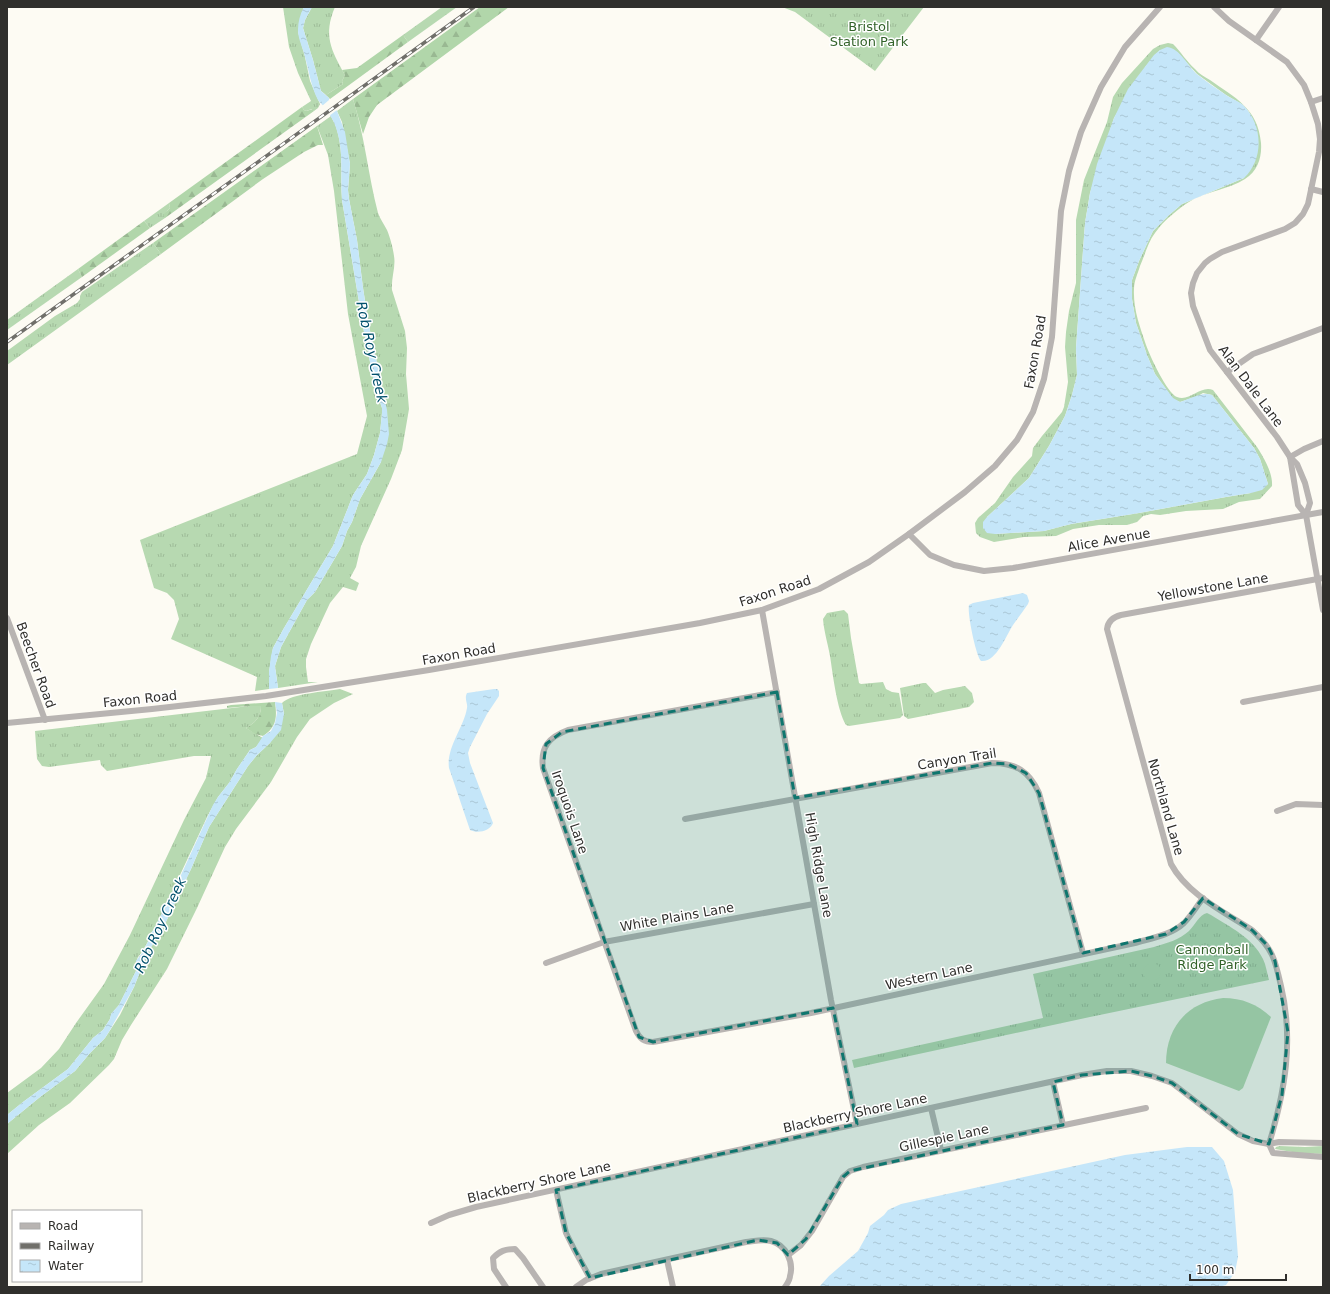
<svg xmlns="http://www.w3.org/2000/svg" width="1330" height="1294" font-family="'DejaVu Sans',sans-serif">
	<defs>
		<pattern id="grass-tufts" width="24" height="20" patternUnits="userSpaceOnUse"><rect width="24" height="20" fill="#b7d9b1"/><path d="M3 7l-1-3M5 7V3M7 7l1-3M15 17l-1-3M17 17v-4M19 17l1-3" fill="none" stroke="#9ebb98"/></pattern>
		<pattern id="forest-firs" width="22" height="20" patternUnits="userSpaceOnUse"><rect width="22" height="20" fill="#b1d6aa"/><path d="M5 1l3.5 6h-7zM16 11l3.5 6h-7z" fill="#99b892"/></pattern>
		<pattern id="water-ripples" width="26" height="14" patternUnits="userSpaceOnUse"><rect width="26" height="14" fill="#c5e6f9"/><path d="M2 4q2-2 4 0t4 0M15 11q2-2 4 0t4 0" fill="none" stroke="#aac6d6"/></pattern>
	</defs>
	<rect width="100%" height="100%" fill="#fdfbf3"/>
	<g fill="url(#grass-tufts)" fill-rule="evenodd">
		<path d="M283 7H304L302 12 298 32 305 57 310 81 320 104 318 108 314 111 312 109 306 111 304 110 302 107 311 101 298 73 289 47Z"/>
		<path d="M312 7H335C323 35 331 50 345 75L342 81 343 84 326 95 321 91 313 60 303 28 305 20Z"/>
		<path d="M442 7H457L408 42 403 35Z"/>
		<path d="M782 7H924L875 71 795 12Z"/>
		<path d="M1168 43 1173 44C1181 52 1187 62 1195 69 1199 74 1205 77 1210 80 1235 98 1258 108 1261 143 1262 157 1258 171 1245 179 1229 189 1210 191 1194 199 1181 206 1163 221 1155 233 1148 242 1145 255 1140 266 1138 273 1134 281 1134 289 1133 309 1140 327 1146 345 1150 356 1167 393 1177 397 1190 402 1200 385 1213 390L1257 447C1264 458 1273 473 1272 486L1260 499 1239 502 1223 509 1186 511 1160 515 1151 514 1143 516 1137 522 1127 525H1099L1073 529 1056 536 1024 537 994 542 980 537 976 533 975 523 978 518 995 503 1013 477 1032 456 1033 448 1042 436 1062 412 1064 407 1068 382 1065 347 1066 332 1069 311 1076 283V220L1084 180 1107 122 1113 97 1122 83 1153 49 1160 45ZM1160 50 1177 52 1197 74 1226 95 1243 105 1249 112 1256 128 1244 178 1182 204 1169 215 1153 231 1139 261 1132 280V299L1136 323 1147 355 1155 374 1173 399 1180 402 1198 396 1203 393 1212 395 1254 448 1260 459 1268 484 1251 493 1226 497 1139 513 1071 524 1044 531 995 534 987 517 1029 478 1049 446 1065 416 1072 395 1077 375 1076 348 1085 223 1090 193 1114 118 1146 66Z"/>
		<path d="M353 99C365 137 368 175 378 213 380 219 384 224 387 230 390 237 393 248 394 256 396 267 391 278 392 290L405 331 407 348 406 374 409 409 402 450 391 479 361 546 356 567 350 578 359 583 356 591 343 587 330 603 311 644 306 659V667L308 682H318L278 688 275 666 281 647 307 600 315 592 342 546 347 531 352 522 360 499 381 462 384 396 369 326 363 288 357 240 349 199 348 190 350 164 342 122 337 111Z"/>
		<path d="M331 116C333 121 336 125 337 130 344 153 340 177 342 200L364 332 375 387 382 408V413L380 433 374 455 367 474 353 495 333 546 284 628 273 648 269 672V689L255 691 257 677 171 639 179 619 174 600 167 593 154 588 140 540 357 454 367 416 348 314 334 191 328 155 317 126Z"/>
		<path d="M169 203 170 208 167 211 165 218 150 228 144 221Z"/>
		<path d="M153 243 161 254 7 365V351L55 316 77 303 80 299V296L82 292Z"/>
		<path d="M78 269 82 277 7 330V320Z"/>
		<path d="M844 610 848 614 851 638 859 683 861 684 883 682 886 689 892 692 899 693 903 715 900 718 849 726 846 725C837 710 833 675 830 656 828 644 824 632 823 619L827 613Z"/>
		<path d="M923 683H926L935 693 943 690 965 686 972 693 974 702 969 707 908 719 904 716 900 688Z"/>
		<path d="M340 689 353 694 334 703 310 719 297 737 271 782 236 829 225 847 197 908 167 969 131 1025 122 1040 114 1059 109 1065 70 1103 39 1125 7 1154V1124L40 1097 75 1071 90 1053 105 1038 120 1015 134 987 147 954 164 926 191 869 209 827 248 766 257 755 270 743 284 714 282 703C292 693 325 692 340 689Z"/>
		<path d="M249 706H261C261 717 255 723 246 728L263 738 256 747 250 750 237 769 229 783 218 797 208 815 166 905 154 929 149 936 150 938 142 952 138 957 135 965 136 971 119 1005 111 1014 110 1019 103 1030 93 1038 68 1069 23 1102 7 1115V1093L41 1068 59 1049 76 1023 104 984 130 935 184 820 206 778 211 756H194L107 771 101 765 100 760 49 767 42 766 37 759 35 731Z"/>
		<path d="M1207 913 1211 915C1230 927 1253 938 1263 959 1266 965 1267 973 1269 980L1090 1017 854 1068 852 1060 1043 1018 1033 974 1154 947C1167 943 1179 940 1189 931 1195 925 1199 915 1207 913Z"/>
		<path d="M1280 1146 1305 1147 1323 1146V1154L1298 1153 1275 1149 1276 1147Z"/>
	</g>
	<g fill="url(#forest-firs)">
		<path d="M480 7H509L377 105 369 117 363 134 353 99Z"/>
		<path d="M403 35 408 42 330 99 326 95 343 84 342 81 345 75 342 70 357 68Z"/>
		<path d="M302 107 304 110 306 111 313 109 314 111 165 218 163 215 170 208 169 203Z"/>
		<path d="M317 126 323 145H318L304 152 263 179 161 254 153 243Z"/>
		<path d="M144 221 150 228 82 277 78 269Z"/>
		<path d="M275 702C277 717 277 727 263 736L255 734 246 728C255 723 261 717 261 706H249L227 708V706L231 705Z"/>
	</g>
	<g fill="#b7d9b1">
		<circle cx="1152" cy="972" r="9"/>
		<path d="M1223 998C1242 998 1257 1004 1271 1017L1243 1088 1239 1091 1166 1063C1166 1027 1188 1002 1223 998Z"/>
	</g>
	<g fill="url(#water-ripples)">
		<path d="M304 7H312L305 20 303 28 313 60 321 91 329 98V101L337 111 345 132 350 164 348 190 349 199 357 240 363 288 369 326 387 410 389 434 387 444 381 462 360 499 352 522 347 531 342 546 315 592 307 600 281 647 275 666 278 688 269 689V672L271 656 273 648 284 628 333 546 353 495 367 474 374 455 380 433 382 413V408L375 387 364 332 342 200C340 177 344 153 337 131 335 122 329 113 324 107 322 104 320 103 318 100 311 87 309 71 305 57 303 48 298 39 298 30 298 22 300 14 304 7Z"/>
		<path d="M1167 47C1180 48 1188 67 1198 75 1207 82 1217 89 1226 95 1232 99 1239 101 1244 106 1263 126 1264 159 1244 178L1182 204 1169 215 1153 231 1139 261 1132 280V299L1136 323 1147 355 1155 374 1173 398 1180 402C1190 399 1202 391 1212 395L1254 448 1260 459 1268 484 1262 490 1251 493 1226 497 1139 513 1071 524 1044 531 995 534 987 533 983 528V522L987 517 1029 478 1049 446 1065 416 1072 395 1077 375 1076 348 1085 223 1090 193 1097 164 1114 118 1128 89 1154 55 1160 50Z"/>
		<path d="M1023 593 1027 595 1029 601 1028 604C1023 611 1018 618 1013 625 1006 636 996 663 981 661 976 656 967 613 969 605L973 603Z"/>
		<path d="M494 689H497L499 691V696L487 714 470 747 468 753 470 763 493 823C490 831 478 834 470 830L449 768C446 748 464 727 467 708 468 703 464 699 467 693Z"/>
		<path d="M275 702 282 703 284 714 281 730 270 743 257 755 248 766 209 827 191 869 164 926 147 954 134 987 110 1030 105 1038 90 1053 75 1071 40 1097 7 1124V1115L23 1102 68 1069 93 1038 103 1030 110 1019 111 1014 119 1005 136 971V961L142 953 150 938 149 936 154 929 181 875 213 805 218 797 229 783 237 769 250 750 256 747 263 736 271 731 275 723 277 713Z"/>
		<path d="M1187 1147H1212L1224 1161 1233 1190 1238 1257 1235 1272 1226 1285 1219 1287H819L829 1276 858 1251 868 1233 870 1226 884 1215 888 1210 901 1204 1125 1155Z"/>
	</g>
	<path fill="#fdfbf3" d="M329 100 337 110 329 116 322 106Z"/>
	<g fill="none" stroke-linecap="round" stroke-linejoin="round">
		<g stroke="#b8b4b2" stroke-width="6">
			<path d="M1214 7 1229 21 1287 62 1304 85 1311 102 1318 124 1320 139 1319 152 1308 204 1303 214 1295 223 1285 229 1222 252 1210 259 1205 263 1197 273 1193 283 1191 293 1193 306 1210 350 1277 437 1290 457 1297 464 1305 483 1310 503 1306 515 1323 610"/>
			<path d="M1256 40 1279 7"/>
			<path d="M1311 102 1323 98"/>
			<path d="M1311 189 1323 192"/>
			<path d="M1227 372 1253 354 1323 328"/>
			<path d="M1290 457 1298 505 1306 515"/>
			<path d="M1290 457 1304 449 1323 441"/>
			<path d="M909 534 930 555 954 565 984 571 1013 568 1323 512"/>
			<path d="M762 610 831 1000 857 1124"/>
			<path d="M7 618 45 720"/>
			<path d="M777 692 568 730C549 737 540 747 543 768L636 1031C640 1039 644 1042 653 1042L811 1013 1135 943C1152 938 1171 935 1184 923 1191 916 1197 906 1203 898"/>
			<path d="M1243 702 1323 687"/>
			<path d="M7 723 152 709 266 696 429 670 700 623 762 610 819 589 869 562 909 534 965 492 995 466 1017 440 1033 412 1044 379 1052 337 1061 211 1069 171 1081 132 1101 87 1125 47 1160 7"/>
			<path d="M1277 811 1296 804 1323 805"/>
			<path d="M685 819 992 763C1016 763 1029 771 1039 793L1083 953"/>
			<path d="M546 963 604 942 814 904"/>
			<path d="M1053 1082 1063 1125"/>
			<path d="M931 1108 941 1150"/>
			<path d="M1269 1144C1285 1091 1294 1041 1281 986 1275 959 1273 949 1252 930 1224 912 1187 894 1171 864L1107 629C1108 621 1113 617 1121 615L1323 578"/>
			<path d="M1269 1144 1273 1153 1323 1157"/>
			<path d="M556 1190 566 1233 574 1249 590 1278"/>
			<path d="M431 1223 449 1215 476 1207 1082 1075 1107 1071H1131L1152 1076 1172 1083 1238 1134 1253 1141 1269 1144 1279 1142 1323 1143"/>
			<path d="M788 1255 801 1245 812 1231 843 1177 850 1171 863 1167 1146 1108"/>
			<path d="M667 1260 673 1287"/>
			<path d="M506 1287 494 1269 493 1258C500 1251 505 1249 515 1249L523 1258 543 1287"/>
			<path d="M576 1287 586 1280 601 1274 746 1242C755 1241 763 1239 771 1241 786 1245 794 1262 790 1276 790 1280 787 1284 785 1287"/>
		</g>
		<g stroke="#706f6a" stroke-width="3.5">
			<path id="rail" d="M7 342 474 7"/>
		</g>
		<use href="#rail" stroke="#fff" stroke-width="2" stroke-dasharray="6" stroke-linecap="butt"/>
	</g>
	<path fill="#0f766e" fill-opacity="0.2" stroke="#0f766e" stroke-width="3" stroke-dasharray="8 5" stroke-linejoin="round" d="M777 692 795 798 992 763 1008 764 1026 773 1039 793 1083 953 1166 934 1184 922 1203 898 1252 930 1268 946 1275 961 1288 1032 1282 1095 1269 1144 1238 1134 1172 1083 1152 1076 1131 1071 1082 1075 1053 1082 1063 1125 850 1171 843 1177 806 1239 788 1255 777 1243 758 1240 590 1278 566 1233 556 1190 857 1124 833 1008 653 1042 639 1037 543 768 546 744 562 732Z"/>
	<g text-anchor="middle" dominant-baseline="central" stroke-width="3" stroke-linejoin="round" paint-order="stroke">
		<g font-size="13" fill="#33632a" stroke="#fff">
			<text x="869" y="26">Bristol<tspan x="869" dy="15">Station Park</tspan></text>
			<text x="1212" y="949">Cannonball<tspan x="1212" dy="15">Ridge Park</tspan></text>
		</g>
		<g font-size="13" fill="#302f2c" stroke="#fff">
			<text transform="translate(1035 352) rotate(-80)">Faxon Road</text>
			<text transform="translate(1251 386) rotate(53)">Alan Dale Lane</text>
			<text transform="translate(1109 540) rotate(-10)">Alice Avenue</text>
			<text transform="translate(1213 587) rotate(-10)">Yellowstone Lane</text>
			<text transform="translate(775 591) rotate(-18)">Faxon Road</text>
			<text transform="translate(459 654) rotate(-10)">Faxon Road</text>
			<text transform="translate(36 665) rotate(70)">Beecher Road</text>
			<text transform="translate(140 699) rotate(-6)">Faxon Road</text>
			<text transform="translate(957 759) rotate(-9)">Canyon Trail</text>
			<text transform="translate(1166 807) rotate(74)">Northland Lane</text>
			<text transform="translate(570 812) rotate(71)">Iroquois Lane</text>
			<text transform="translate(819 865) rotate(80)">High Ridge Lane</text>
			<text transform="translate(677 917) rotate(-10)">White Plains Lane</text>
			<text transform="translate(929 976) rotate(-12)">Western Lane</text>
			<text transform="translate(855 1113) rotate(-12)">Blackberry Shore Lane</text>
			<text transform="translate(944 1138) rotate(-12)">Gillespie Lane</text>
			<text transform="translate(539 1182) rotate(-13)">Blackberry Shore Lane</text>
		</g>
		<g font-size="14" font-style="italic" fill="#00506c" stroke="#fff">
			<text transform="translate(372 352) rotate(78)">Rob Roy Creek</text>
			<text transform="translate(160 925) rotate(-65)">Rob Roy Creek</text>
		</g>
	</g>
	<rect width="1330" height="1294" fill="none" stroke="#302f2c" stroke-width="16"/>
	<rect x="12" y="1210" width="130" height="72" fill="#ffffff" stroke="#acacab"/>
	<rect x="20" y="1223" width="20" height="6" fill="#b8b4b2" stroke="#acacab"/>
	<text x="48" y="1230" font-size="12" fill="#302f2c">Road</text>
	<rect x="20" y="1243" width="20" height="6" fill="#706f6a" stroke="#acacab"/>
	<text x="48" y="1250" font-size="12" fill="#302f2c">Railway</text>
	<rect x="20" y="1260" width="20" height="12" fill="url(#water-ripples)" stroke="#acacab"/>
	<text x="48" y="1270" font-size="12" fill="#302f2c">Water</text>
	<path d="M1190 1274v6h96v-6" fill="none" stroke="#302f2c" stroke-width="2"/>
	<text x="1196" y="1274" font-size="12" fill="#302f2c" stroke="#ffffff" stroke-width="3" paint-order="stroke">100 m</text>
</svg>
